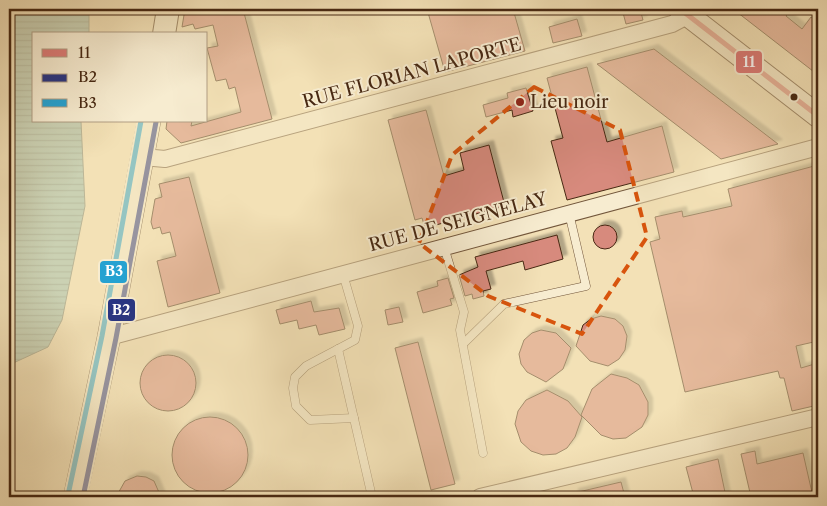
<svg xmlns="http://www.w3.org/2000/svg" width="827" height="506" font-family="'Libre Caslon Text',serif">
	<defs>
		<pattern id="water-rules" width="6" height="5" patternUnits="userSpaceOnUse" patternTransform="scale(1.25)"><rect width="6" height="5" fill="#9bbdb0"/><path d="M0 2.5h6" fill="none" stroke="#809a8e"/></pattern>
		<filter id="shadow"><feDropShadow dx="4.5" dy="-4.5" stdDeviation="1" flood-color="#0004"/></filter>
	</defs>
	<rect width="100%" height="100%" fill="#f3e1b7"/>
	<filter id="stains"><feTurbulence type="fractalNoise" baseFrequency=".004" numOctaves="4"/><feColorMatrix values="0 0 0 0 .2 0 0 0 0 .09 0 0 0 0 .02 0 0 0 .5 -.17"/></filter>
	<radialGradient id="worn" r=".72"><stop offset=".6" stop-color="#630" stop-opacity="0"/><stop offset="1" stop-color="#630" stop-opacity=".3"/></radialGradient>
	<path fill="url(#water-rules)" stroke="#798171" d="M9 9H89V34H34V121H81L85 206 62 320 48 347 9 365Z"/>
	<g fill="#d78a7d" stroke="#472812" filter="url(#shadow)">
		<path d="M185 9H243L272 119 181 143 166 129 167 121H192L191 126 241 112 235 87 229 89 226 79 216 81 207 48 218 46 213 25 195 29 193 24 182 27Z"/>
		<path d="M427 9H513L525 51 445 72Z"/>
		<path d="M622 9H640L643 20 626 24Z"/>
		<path d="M733 9H791L786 16 802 29 811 17 818 22V75Z"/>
		<path d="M577 19 582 36 553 43 549 27Z"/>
		<path d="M654 49 778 144 721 159 597 64Z"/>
		<path d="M587 67 607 142 662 126 674 172 567 200 551 141 563 138 547 78Z"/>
		<path d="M526 88 533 111 513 117 512 110 486 117 483 105 508 98 507 93Z"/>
		<path d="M426 110 444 176 464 170 460 153 489 145 505 206 425 228 422 218 415 220 388 120Z"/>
		<path d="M818 165V341L796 346 801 368 818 363V405L792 411 784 378H780L778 371 685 392 650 242 660 239 655 217 682 211 683 217 732 206 728 189Z"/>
		<path d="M189 177 220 293 168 307 157 261 176 256 170 232 162 234 160 227 153 229 151 222 155 199 162 197 159 184Z"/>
		<circle cx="605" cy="237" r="12"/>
		<path d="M557 235 563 259 525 270 523 261 486 271 491 289 483 291 484 296 473 299 472 294 465 296 459 275 478 267 475 257Z"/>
		<path d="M448 278 454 298 450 299 452 305 423 313 417 292 438 286 437 281Z"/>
		<path d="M311 301 314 312 339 308 345 329 319 335 316 325 299 329 297 320 280 324 276 310Z"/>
		<path d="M399 307 403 322 388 325 385 310Z"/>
		<path d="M601 316 615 319 623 326 627 336 625 350 619 359 608 366 590 361 576 346 583 325 591 319Z"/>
		<path d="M541 330 556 333 571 348 563 369 546 382 527 372 521 364 519 354 524 340 532 333Z"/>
		<path d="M418 342 455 484 431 490 395 348Z"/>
		<circle cx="168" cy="383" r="28"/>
		<path d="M611 374 627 378 639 385 648 402V415L642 427 626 438 613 439 601 435 581 415 592 389Z"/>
		<path d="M547 390 568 401 582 417 575 437 567 448 556 454 543 455 531 451 521 442 515 424 518 411 526 400Z"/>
		<circle cx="210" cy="455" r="38"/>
		<path d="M755 451 757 464 803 453 813 497H751L741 454Z"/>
		<path d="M718 459 726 497H694L686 467Z"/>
		<path d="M137 476 146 477 154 481 161 497H116L125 481Z"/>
		<path d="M621 482 625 497H574V493Z"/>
	</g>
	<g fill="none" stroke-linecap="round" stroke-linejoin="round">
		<g stroke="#72563b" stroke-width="9">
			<g id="lane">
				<path d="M444 247 464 312 460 330 483 453"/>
				<path d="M343 274 358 326 355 340 306 366 295 377 293 388 296 406 310 420 354 418"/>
				<path d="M463 344 504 304 586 286 569 213"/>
				<path d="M338 349 372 497"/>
			</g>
		</g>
		<g stroke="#72563b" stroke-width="18">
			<g id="street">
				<path d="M143 157 165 159 672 24 689 15 691 9"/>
				<path d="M109 337 818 147"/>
				<path d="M480 497 818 417"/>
			</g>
		</g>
		<g stroke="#472812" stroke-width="24">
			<g id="secondary">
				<path d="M680 9 818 116"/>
				<path d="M164 34 168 9"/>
				<path d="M75 497 109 337 149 121"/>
			</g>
		</g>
		<use href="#lane" stroke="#f7ecd0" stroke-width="8"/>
		<use href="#street" stroke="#f7ecd0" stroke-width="16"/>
		<use href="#secondary" stroke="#f7ecd0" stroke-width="22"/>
		<g stroke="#f7ecd0" stroke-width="9">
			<path id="bus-1" d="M680 9 818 116"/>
		</g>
		<g stroke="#f7ecd0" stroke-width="9">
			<path id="bus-2" d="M83 497 116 338 156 122"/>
		</g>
		<g stroke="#f7ecd0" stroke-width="9">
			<path id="bus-3" d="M68 495 102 336 141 121"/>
		</g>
		<use href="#bus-1" stroke="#dc7b76" stroke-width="5"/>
		<use href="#bus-2" stroke="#283583" stroke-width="5"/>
		<use href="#bus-3" stroke="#25a2d1" stroke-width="5"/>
	</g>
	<path d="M0 0H827V506H0ZM534 87 620 130 647 237 582 334 488 296 419 243 452 155Z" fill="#f3e1b7" fill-opacity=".55" fill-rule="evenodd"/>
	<path fill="none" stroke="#d8540d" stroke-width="4" stroke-dasharray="10 6" stroke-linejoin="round" d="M534 87 620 130 647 237 582 334 488 296 419 243 452 155Z"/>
	<circle fill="#472812" stroke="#f7ecd0" stroke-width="2" cx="794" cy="97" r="4.5"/>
	<circle fill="#8f2418" stroke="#f7ecd0" stroke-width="2" cx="520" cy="102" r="5"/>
	<g text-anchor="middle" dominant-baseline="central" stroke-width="4" stroke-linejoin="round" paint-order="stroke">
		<g font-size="18" fill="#472812" stroke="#f7ecd0">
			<text transform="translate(412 73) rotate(-15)">RUE FLORIAN LAPORTE</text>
			<text transform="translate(458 222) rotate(-15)">RUE DE SEIGNELAY</text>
		</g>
		<g font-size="18" fill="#472812" stroke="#f7ecd0" text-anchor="start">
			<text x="530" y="102">Lieu noir</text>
		</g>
	</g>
	<g stroke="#f7ecd0" stroke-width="2">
		<rect x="735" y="50" width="28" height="24" rx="5" fill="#dc7b76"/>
		<rect x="99" y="260" width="29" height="24" rx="5" fill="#25a2d1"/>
		<rect x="107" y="298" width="29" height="24" rx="5" fill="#283583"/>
	</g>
	<g font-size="14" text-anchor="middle" font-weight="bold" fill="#fff">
		<text x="749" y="67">11</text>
		<text x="114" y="276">B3</text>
		<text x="121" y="315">B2</text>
	</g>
	<rect width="827" height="506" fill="none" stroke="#f3e1b7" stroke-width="30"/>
	<rect x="10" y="10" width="807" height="486" fill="none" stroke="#472812" stroke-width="2.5"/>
	<rect x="15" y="15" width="797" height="476" fill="none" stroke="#472812"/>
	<rect x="32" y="32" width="175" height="90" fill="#f7ecd0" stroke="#b19e84"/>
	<rect x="42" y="49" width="25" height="8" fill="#dc7b76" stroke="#b19e84"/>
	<text x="78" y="58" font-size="15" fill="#472812">11</text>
	<rect x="42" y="74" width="25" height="8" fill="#283583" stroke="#b19e84"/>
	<text x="78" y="82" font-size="15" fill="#472812">B2</text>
	<rect x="42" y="99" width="25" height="8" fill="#25a2d1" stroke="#b19e84"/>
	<text x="78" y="108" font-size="15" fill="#472812">B3</text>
	<rect width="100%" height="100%" filter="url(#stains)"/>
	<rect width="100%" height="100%" fill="url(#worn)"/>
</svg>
